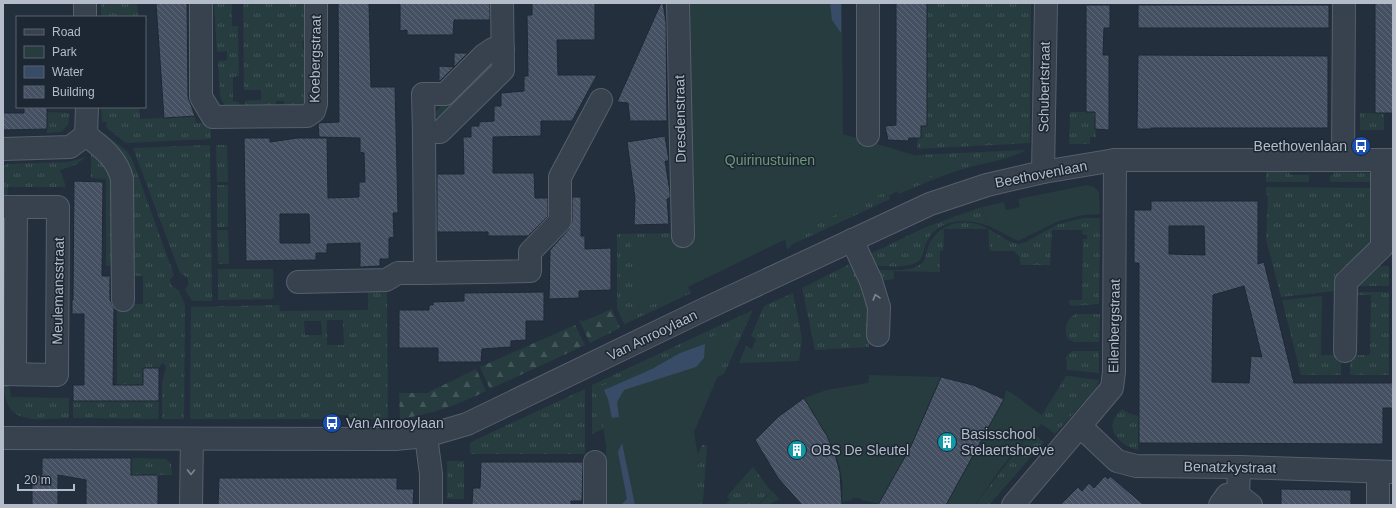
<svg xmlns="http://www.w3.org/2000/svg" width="1396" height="508" font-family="Arial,sans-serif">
	<defs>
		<pattern id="grass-tufts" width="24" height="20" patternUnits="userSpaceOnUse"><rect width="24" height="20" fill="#263c3f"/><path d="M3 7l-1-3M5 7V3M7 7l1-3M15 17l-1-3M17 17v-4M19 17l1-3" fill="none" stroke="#435659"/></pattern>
		<pattern id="forest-firs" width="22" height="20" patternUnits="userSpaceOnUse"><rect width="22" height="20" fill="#263c3f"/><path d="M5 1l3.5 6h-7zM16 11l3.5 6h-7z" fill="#435659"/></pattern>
		<pattern id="building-back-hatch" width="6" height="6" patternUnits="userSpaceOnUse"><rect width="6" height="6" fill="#455162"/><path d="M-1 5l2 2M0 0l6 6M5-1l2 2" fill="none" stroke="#5d6877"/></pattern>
	</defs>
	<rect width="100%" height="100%" fill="#242f3e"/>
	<g fill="url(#grass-tufts)" fill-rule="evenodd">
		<path d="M101 3H137L138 17H101Z"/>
		<path d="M214 3H232V26H238L239 76 233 77V101L239 102V110L225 106 220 97 218 61 227 60V51L217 52Z"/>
		<path d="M243 3H311L312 40 302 41 303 49H312L309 105 284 110V101H276L275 110H245V101L261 100V90H244Z"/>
		<path d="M927 3H1031L1030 143 917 149 918 138H921V126L927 125Z"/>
		<path d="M488 65 493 69 439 118 435 114 437 110 481 66Z"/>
		<path d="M101 107H139L140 119 195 116 196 123H211V139L126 143 106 127 107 122H102Z"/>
		<path d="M47 112 68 113 70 114 68 125 61 132 47 133Z"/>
		<path d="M1070 112H1095L1096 137H1090V144H1069Z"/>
		<rect x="1360" y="113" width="24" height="17"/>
		<path d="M104 133 128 152 132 159 174 275 170 280 171 285 179 291 185 305 184 419H162V384L166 366 162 363 159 368H143V385H117V304H143V276H126V170L100 140Z"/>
		<path d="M210 145 212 301H192L185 289 188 285V278L180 273 133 148Z"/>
		<path d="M216 145H227L228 182H217Z"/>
		<path d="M1025 150C1015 158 980 164 966 168 943 175 921 184 899 194L897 191 889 196 890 199 791 245V247L787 249 785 239 895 156Z"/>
		<path d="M91 152 114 170 117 266H106V179L91 178Z"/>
		<path d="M86 157 75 165 60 170 66 187H8L7 199H3V167L6 164 68 162Z"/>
		<path d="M1266 172H1289L1290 175H1309V182H1266Z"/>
		<path d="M1333 172 1370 173V182H1330V175H1333Z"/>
		<rect x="217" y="185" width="11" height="42"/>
		<path d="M1266 187 1372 188V242L1337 273 1336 291 1281 297 1266 239 1268 195H1266Z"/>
		<path d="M982 207 987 225C963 218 935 219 925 246 923 252 923 259 917 262 905 269 884 266 871 265L866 256 926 227Z"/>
		<path d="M1084 218H1100L1099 304 1072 306 1068 303 1070 300H1082L1083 239H1087V235H1083L1082 230H1052L1050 265H1021L1019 256 1014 251H990L988 229H944L943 251H940V272L894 271V279L879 281 872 269C885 270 906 272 918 266 926 262 925 256 928 248 934 230 951 220 971 223 989 225 1001 240 1018 244L1024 243 1056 225Z"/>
		<path d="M217 230H228L229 264H218Z"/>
		<path d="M674 233 676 267 691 293 625 324V326L617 308V234Z"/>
		<path d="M856 261 868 288 869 347 815 350 802 288Z"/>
		<path d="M1380 266H1389V286H1356L1375 268Z"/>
		<path d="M218 269H273L274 297 271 299 218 300Z"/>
		<path d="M368 289 387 290V292L388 419H349L348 415H328L327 419H190L191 307 279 305 280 311 368 310ZM327 320H343L344 345H327ZM304 321H321L322 335H305Z"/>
		<path d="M1354 292H1389V375H1350V355H1370L1371 295H1354Z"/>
		<path d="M793 293 802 338 799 361 739 363 746 346 752 349 756 339 751 336 764 306Z"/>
		<path d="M1322 296 1321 355H1341V375H1301L1282 300Z"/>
		<path d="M753 310 724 374 592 434V385Z"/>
		<path d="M1076 314H1100L1099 342H1074L1068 339C1063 329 1066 319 1076 314Z"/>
		<path d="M1072 351H1099V373L1067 370 1066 357Z"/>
		<path d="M1066 376 1099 380 1096 388 1055 434 1042 424V415Z"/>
		<path d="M4 385H9L11 397 69 398V418C37 419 5 427 4 385Z"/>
		<path d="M585 389V454H470V443L473 441Z"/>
		<path d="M73 401H159L158 419 73 418Z"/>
		<path d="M1122 409 1130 414 1139 416 1138 450C1127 448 1109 436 1113 422 1114 417 1118 413 1122 409Z"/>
		<path d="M1031 432 1044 442 989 505H975Z"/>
		<path d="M702 445H707L703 502 701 505H675Z"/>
		<path d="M131 458 166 459 171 464 172 475H131Z"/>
		<rect x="447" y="461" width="17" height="38"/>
		<path d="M753 467 771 491 758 505H725L730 500 727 496Z"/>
		<path d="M772 491 779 499 768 505H759Z"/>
	</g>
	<g fill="url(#forest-firs)">
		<path d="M612 309 620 328 590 343 579 320 584 321Z"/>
		<path d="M575 325 585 345 490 389 480 367Z"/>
		<path d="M476 369 486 391C458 405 431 414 400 419L399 393H427Z"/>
	</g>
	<g fill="#263c3f">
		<path d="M690 3H842L843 134 955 167 868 199 639 311 631 243 693 238Z"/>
		<path d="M1087 185 1094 187 1099 192 1100 214 1083 215 1059 221 1018 241 987 225 982 207 1004 202 1006 210 1020 207 1018 199Z"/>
		<path d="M740 324 694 432 699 462 690 505H605L606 446 597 388Z"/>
		<path d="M869 375 941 377 911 446 883 496 881 504 861 500 860 498H852V500L841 502C850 467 821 427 804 398L826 390 868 383Z"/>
		<path d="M1006 390C1020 397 1029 407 1042 415V424C1015 444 995 478 975 505H946L1004 399Z"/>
	</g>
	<g fill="#394c67">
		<path d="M830 3H841V33L832 20Z"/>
		<path d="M705 344 704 358 696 367 624 390 617 402 619 417 612 418 608 399 604 390 652 369 680 353Z"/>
		<path d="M622 443 635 505H621L627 499 618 452Z"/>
	</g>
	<g fill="url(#building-back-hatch)" stroke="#1f2835" fill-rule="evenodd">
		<path d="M156 3H187L188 97 195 116 164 118Z"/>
		<path d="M338 3H369L371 87H395L398 213H393L394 237 389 238V259H380V266L360 267V243L327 244V253H316V260L246 261 244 138H270V142L297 138H327L328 198 359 197V182H365L364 153 360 152V138L319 137 318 123 339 122ZM280 214H309L310 243H280Z"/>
		<path d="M400 3H490V20H454L453 35H407V30L400 31Z"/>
		<path d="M532 3H595V40H557L558 75H597L572 121H541V136L493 137V173H534L535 198H548V216L528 236H488V232H437V174H464L463 137H471V126H479V122L494 121V106H501V93L524 91V76H528L527 15H532Z"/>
		<path d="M661 3H663L666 23 667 121H630L628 103 617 102Z"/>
		<path d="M896 3H927V126H921V138H909L908 141 888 140 885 126 896 125Z"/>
		<rect x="1375" y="3" width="18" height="110"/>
		<path d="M1086 5H1110V28H1104L1103 55H1109V130L1095 129V112H1086Z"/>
		<rect x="1138" y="5" width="191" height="23"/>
		<path d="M454 53H468L439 82V66L454 67Z"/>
		<path d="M1138 55 1328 56V128H1151V129H1137Z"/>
		<path d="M24 107H47V129L3 130V113H24Z"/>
		<path d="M665 136 669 161H665L670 192V198L667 199 669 224 634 225 635 198 627 142Z"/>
		<path d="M74 181 103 182 102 276H110V300L114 308 113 385H143V368H159V401H73V385H84V314H72V300H73Z"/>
		<path d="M572 197H581V236H585V249L611 248V290L579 291V298L549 299 550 250 569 229 572 221Z"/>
		<path d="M1151 201H1258V264L1264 262 1294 383H1393V408H1383V444L1139 443V263H1134V210H1151ZM1169 226H1204L1205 255 1169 254ZM1244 286 1262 357 1251 356 1249 383 1212 382 1213 295Z"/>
		<path d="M544 292V321H526V340L511 341V347L482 349 481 362H438V348H399V310H429V305H433V302L464 301V293Z"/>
		<path d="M941 377 973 385 1004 399 946 505H878L911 446Z"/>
		<path d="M804 398 827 436 835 454 840 473 842 505H802L778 478 755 440 778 417Z"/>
		<path d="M42 458H131V475H158V505H86V480L58 475V505H32V475H42Z"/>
		<path d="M481 462H583L582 501H571V505H472L473 488H480Z"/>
		<path d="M1105 476 1108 479 1110 476 1144 505H1060L1078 487 1082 491 1089 483 1094 488Z"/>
		<path d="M219 478H397V489H414L413 505H218Z"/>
		<path d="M1281 489 1351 490V505H1281Z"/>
	</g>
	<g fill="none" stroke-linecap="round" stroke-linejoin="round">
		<g stroke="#565f6c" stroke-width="24">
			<g id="minor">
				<path d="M85 3V17"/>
				<path d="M201 3V97L213 117 307 116 314 111 316 104V3"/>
				<path d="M502 3 503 70 440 132H424L425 273 530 271V252L560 221V177L601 100"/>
				<path d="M678 3 683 236"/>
				<path d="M424 132 423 94H445L484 55 493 49H503"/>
				<path d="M86 135C102 148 117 158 122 179L123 300"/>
				<path d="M868 135V3"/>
				<path d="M3 149 70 147 86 135 87 107"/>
				<path d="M1343 160 1344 3"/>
				<path d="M1043 172 1046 3"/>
				<path d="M3 207H58L57 375 3 374"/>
				<path d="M852 240 871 281 879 307 878 335"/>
				<path d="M298 282 386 280 398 273H425"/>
				<path d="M1345 351 1346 282 1382 247V160"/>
				<path d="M15 374 16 207"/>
				<path d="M1081 427 1117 461 1136 466 1239 467 1393 472"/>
				<path d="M426 436 431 474V505"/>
				<path d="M3 438 395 439 426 436 467 424 707 308 930 204 987 185 1043 172 1115 160H1393"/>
				<path d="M1239 467 1238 495 1251 505"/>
				<path d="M1378 472V505"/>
				<path d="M191 505 192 439"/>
				<path d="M595 505V462"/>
				<path d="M1013 505 1112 388 1114 372 1115 160"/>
				<path d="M1220 505 1227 495H1238"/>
			</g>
		</g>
		<use href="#minor" stroke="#38414e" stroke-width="22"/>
	</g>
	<defs><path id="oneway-chevron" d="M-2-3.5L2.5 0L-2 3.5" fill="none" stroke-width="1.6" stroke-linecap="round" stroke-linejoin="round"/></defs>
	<g stroke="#7c8592">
		<use href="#oneway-chevron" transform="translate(876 297) rotate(-106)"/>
		<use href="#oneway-chevron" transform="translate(191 472) rotate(91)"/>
	</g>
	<defs>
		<g id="bus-disc" transform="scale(1)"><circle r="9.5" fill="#1a4fb4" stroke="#1d2633"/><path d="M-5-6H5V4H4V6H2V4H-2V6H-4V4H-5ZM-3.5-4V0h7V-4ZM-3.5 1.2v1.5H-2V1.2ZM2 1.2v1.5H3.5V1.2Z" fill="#fff"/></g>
		<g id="building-disc" transform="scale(1)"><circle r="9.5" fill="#0f9aa8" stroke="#1d2633"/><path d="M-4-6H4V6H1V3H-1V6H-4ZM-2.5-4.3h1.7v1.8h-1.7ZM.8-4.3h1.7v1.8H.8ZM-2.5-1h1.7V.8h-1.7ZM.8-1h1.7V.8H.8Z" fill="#fff"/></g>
	</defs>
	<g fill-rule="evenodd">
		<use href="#bus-disc" x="1361" y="146"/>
		<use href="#bus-disc" x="332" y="423"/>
		<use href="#building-disc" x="947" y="442"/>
		<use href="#building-disc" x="797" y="450"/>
	</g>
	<g text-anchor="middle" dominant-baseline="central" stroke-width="3" stroke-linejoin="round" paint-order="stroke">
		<g font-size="14" fill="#b4bcc9" stroke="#1d2633">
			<text transform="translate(315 59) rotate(-89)">Koebergstraat</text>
			<text transform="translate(1044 87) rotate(-89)">Schubertstraat</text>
			<text transform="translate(680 119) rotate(-91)">Dresdenstraat</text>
			<text transform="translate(1041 174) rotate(-11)">Beethovenlaan</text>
			<text transform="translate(58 291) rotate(-89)">Meulemansstraat</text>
			<text transform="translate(1114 326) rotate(-89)">Eilenbergstraat</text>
			<text transform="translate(652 335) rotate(-26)">Van Anrooylaan</text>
			<text transform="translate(1230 467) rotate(1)">Benatzkystraat</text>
		</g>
		<g font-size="14" fill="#b4bcc9" stroke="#1d2633" text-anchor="start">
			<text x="1347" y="146" text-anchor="end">Beethovenlaan</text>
			<text x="346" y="423">Van Anrooylaan</text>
			<text x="961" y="434">Basisschool<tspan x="961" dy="16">Stelaertshoeve</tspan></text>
			<text x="811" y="450">OBS De Sleutel</text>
		</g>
		<g font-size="14" fill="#6b9a76" stroke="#1d2633">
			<text x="770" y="160">Quirinustuinen</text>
		</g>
	</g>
	<rect width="1396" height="508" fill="none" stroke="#b4bcc9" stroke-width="8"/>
	<rect x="16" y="16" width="130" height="92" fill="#1d2633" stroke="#59626f"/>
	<rect x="24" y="29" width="20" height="6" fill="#38414e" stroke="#59626f"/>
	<text x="52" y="36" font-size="12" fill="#b4bcc9">Road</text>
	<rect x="24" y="46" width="20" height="12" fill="#263c3f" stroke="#59626f"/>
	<text x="52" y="56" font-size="12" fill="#b4bcc9">Park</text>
	<rect x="24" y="66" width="20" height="12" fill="#394c67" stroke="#59626f"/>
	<text x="52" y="76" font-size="12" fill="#b4bcc9">Water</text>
	<rect x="24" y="86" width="20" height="12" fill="url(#building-back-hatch)" stroke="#59626f"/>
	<text x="52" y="96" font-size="12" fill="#b4bcc9">Building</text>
	<path d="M18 484v6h56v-6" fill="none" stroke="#b4bcc9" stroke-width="2"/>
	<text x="24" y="484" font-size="12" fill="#b4bcc9" stroke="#1d2633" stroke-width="3" paint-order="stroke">20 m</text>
</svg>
